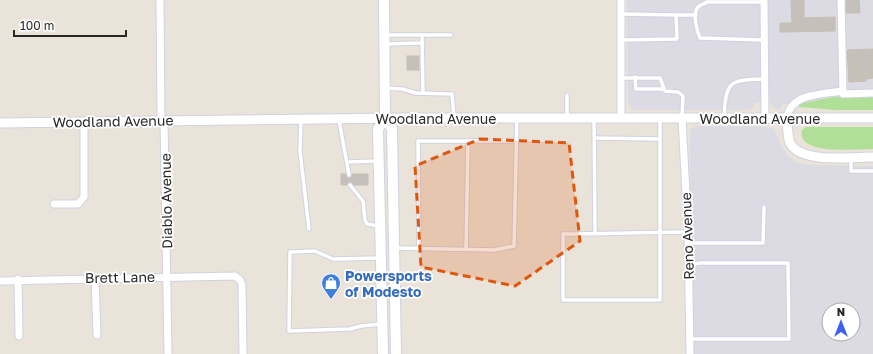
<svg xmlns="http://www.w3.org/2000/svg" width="873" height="354" font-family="'Golos Text',sans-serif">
	<rect width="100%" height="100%" fill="#eae3d9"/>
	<g fill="#dcdae2" fill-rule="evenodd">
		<path d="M627 0H873V94L834 97 798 104H782L779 110 774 108 771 103H755L753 108 748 110H633L628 103Z"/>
		<path d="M696 126H764L774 129 782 147 788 156 798 163 811 165 873 166V354H691L690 130ZM829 310H853V334H829Z"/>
	</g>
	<g fill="#b0e097">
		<path d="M873 94V110H837L799 107 798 104 834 97Z"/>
		<path d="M806 127H873V149C857 149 796 156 802 130Z"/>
	</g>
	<g fill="#c5c0b9" stroke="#c5beb3">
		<path d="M791 0H804V18L835 17V31L780 32V23H792Z"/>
		<path d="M846 0H859L860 13H846Z"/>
		<path d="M873 49V78L866 79V81L849 82 847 50Z"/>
		<rect x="407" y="56" width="12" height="14"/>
		<path d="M341 174H346L349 178 352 174H368V185H354L350 182 347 185H341Z"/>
	</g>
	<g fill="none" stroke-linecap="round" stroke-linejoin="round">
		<g stroke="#cfd2e1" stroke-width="5.5">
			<g id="service">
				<path d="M764 2H707C704 4 700 5 698 7 692 13 697 31 700 38L764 40"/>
				<path d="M621 14 676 15 677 39 621 40"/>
				<path d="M676 15H696"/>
				<path d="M385 35H451"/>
				<path d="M422 35 423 93"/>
				<path d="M386 44 423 43"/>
				<path d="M635 77 636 89H663"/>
				<path d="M621 78H660L665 91 678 92 683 96 682 118"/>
				<path d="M386 88 402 89 416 93 452 94 454 117"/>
				<path d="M567 95V117"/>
				<path d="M724 117C726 81 729 80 764 79"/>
				<path d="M594 119 595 234"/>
				<path d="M660 119V300H563V234C605 234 647 232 688 232"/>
				<path d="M301 120 300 151 309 229"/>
				<path d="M339 120 349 175"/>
				<path d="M595 138 660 139"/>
				<path d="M851 158V171H873"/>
				<path d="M347 162 378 161"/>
				<path d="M350 185 363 201 365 220 367 224 379 226"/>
				<path d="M689 243H763L764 207"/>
				<path d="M395 248 494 250 514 246 517 118"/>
				<path d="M419 248 418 141H517"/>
				<path d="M466 249 468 141"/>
				<path d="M380 258 333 259 315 251 290 252 289 331 350 329 361 326 381 324"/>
				<path d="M689 265 700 263H788L789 339H690"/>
			</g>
		</g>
		<g stroke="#cfd2e1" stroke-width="9">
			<g id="minor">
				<path d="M160 0 161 120"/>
				<path d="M621 0V118"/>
				<path d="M764 0 765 118"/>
				<path d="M841 0 843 94 873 93"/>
				<path d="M682 118 688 232 690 354"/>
				<path d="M787 118C790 93 823 94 843 91"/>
				<path d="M164 120 168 354"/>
				<path d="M54 204H78L84 197V122"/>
				<path d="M95 278 97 335"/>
				<path d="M18 279 19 336"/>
				<path d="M0 281 235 276 240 280 242 285 243 354"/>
			</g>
		</g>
		<g stroke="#cfd2e1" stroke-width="11">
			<g id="tertiary">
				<path d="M787 118C788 126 787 136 790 143 801 164 852 157 873 157"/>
				<path d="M0 123 403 118H873"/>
			</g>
		</g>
		<g stroke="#cfd2e1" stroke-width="12">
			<g id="secondary">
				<path d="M385 118 392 129 396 354"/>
				<path d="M383 354 378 129 385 118 384 0"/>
			</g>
		</g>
		<use href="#service" stroke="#fff" stroke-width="3.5"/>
		<use href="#minor" stroke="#fff" stroke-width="7"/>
		<use href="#tertiary" stroke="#fff" stroke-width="9"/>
		<use href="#secondary" stroke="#fff" stroke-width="10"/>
	</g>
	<path fill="#de570d" fill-opacity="0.2" stroke="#de570d" stroke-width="3" stroke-dasharray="8 5" stroke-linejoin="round" d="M480 139 569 143 580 241 515 286 421 267 415 166Z"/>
	<defs>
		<g id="shop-pin" transform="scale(1)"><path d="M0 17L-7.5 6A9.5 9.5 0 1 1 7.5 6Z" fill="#3f7fe0" stroke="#fff"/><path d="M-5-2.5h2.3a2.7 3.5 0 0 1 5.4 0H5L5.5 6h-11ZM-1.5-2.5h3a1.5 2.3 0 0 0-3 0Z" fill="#fff"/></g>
	</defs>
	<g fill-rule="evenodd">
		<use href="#shop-pin" x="331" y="283"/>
	</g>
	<g text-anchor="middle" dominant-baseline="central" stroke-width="3.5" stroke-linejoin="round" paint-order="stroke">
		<g font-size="14" fill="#282828" stroke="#fff">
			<text x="436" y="118">Woodland Avenue</text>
			<text x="760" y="118">Woodland Avenue</text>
			<text transform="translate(113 121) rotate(-1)">Woodland Avenue</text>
			<text transform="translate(166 201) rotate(-91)">Diablo Avenue</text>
			<text transform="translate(687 236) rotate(-92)">Reno Avenue</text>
			<text transform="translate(120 277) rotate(-1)">Brett Lane</text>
		</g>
		<g font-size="14" font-weight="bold" fill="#366cbe" stroke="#fff" text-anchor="start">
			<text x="345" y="275">Powersports<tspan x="345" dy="16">of Modesto</tspan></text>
		</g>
	</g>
	<g transform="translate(841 322)"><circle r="19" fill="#ffffff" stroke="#a9a9a9"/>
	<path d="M0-3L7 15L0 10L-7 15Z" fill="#3c61f4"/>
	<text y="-6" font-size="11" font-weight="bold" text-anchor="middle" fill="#282828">N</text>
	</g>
	<path d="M14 30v6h112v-6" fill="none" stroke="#282828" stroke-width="2"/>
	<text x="20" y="30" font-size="12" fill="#282828" stroke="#ffffff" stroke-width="3" paint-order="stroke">100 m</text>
</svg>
